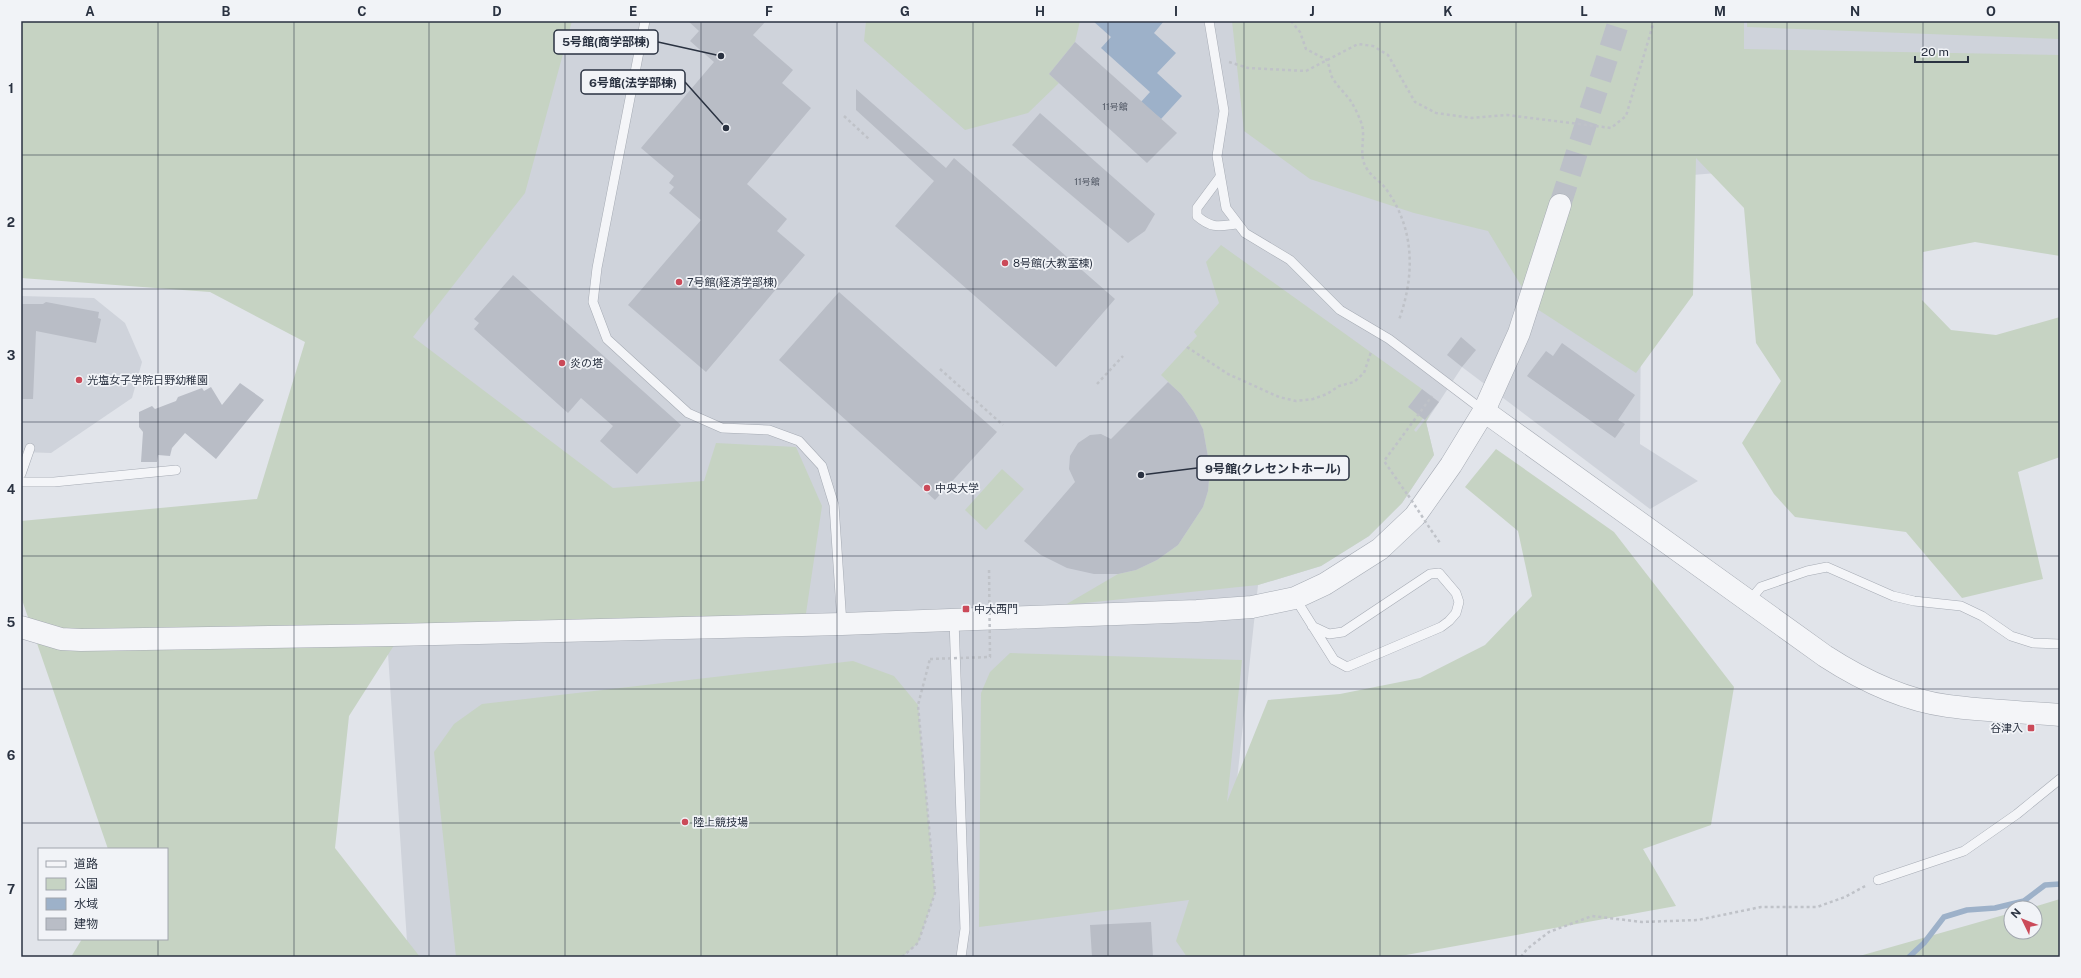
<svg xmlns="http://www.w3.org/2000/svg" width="2081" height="978" font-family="'Public Sans','Noto Sans JP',sans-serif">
	<rect width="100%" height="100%" fill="#e1e4ea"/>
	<g fill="#cfd3db">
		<path d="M511 21H2060V146L1642 179 1640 444 1698 481 1650 509 1462 367 1426 422 1434 455 1402 503 1369 536 1321 566 1258 585 1218 957H408L386 623 353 286Z"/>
		<path d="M21 296 94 298 125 323 142 362 132 398 51 453 21 452Z"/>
	</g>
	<g fill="#c6d3c3">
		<path d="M21 21H572L525 193 413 337 613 488 704 481 716 443 796 447 822 506 805 620 398 639 349 716 335 848 420 957H71L82 939H167V849H108L21 597V521L257 499 305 342 210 292 21 278Z"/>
		<path d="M866 21H1080L1075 42 1049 74 1059 83 1028 113 965 130 864 41Z"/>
		<path d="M1232 21H1744V49L2060 55V256L1975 242 1923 252 1922 300 1951 330 1996 335 2060 317V457L2018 472 2043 579 1962 598 1906 532 1795 517 1774 494 1742 443 1781 381 1756 343 1744 208 1696 158 1693 295 1636 373 1534 307 1488 231 1414 213 1310 179 1244 131Z"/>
		<path d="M1747 21H2060V39L1747 27Z"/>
		<path d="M1221 245 1422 389 1408 407 1414 411 1428 412 1414 430 1416 432 1431 412 1426 422 1434 455 1402 503 1369 536 1321 566 1258 585 1065 605 1118 574 1136 570 1157 560 1178 545 1203 507 1208 491 1210 468 1203 429 1194 412 1181 394 1161 375 1197 336 1194 332 1219 303 1206 262Z"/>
		<path d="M1496 449 1614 532 1734 687 1711 825 1643 849 1676 906 1395 957H1187L1176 941 1189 900 979 927 981 693 990 672 1010 653 1242 660 1227 802 1268 700 1340 694 1420 678 1485 645 1532 596 1518 531 1465 487Z"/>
		<path d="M1002 469 1024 489 986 530 965 510Z"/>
		<path d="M853 661 894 676 918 705 935 893 918 943 902 957H456L434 752 454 724 482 704Z"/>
		<path d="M2060 899V957H1856L2011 913V932H2035V908H2030Z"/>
	</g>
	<path fill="#9db1c9" d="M1093 21H1164L1154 33 1176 53 1157 73 1182 96 1161 119 1141 102 1150 92 1101 48 1111 37Z"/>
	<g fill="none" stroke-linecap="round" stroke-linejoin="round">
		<path stroke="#9db1c9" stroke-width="5.5" d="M1909 957 1924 943 1944 917 1967 910 1995 908 2024 901 2045 885 2060 884"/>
	</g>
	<g fill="#b9bdc6">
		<path d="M688 21H766L753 35 793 70 782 83 811 108 747 184 787 219 777 231 805 255 706 372 628 305 701 220 669 193 674 187 669 183 674 176 641 148 714 62 690 41 699 31Z"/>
		<path d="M1075 42 1177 133 1147 163 1049 74Z"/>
		<path d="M856 89 946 168 954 158 1115 299 1056 367 895 226 934 181 856 110Z"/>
		<path d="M1040 113 1155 214 1145 231 1128 243 1012 145Z"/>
		<path d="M513 275 681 425 637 474 600 441 613 426 581 398 568 413 474 329 479 323 474 319Z"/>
		<path d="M839 292 997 432 935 500 779 360Z"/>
		<path d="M46 302 99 312 98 318 101 319 96 343 36 331 33 399H21V304H43Z"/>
		<path d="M1461 337 1476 350 1462 367 1447 355Z"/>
		<path d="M1562 343 1635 395 1618 420 1625 424 1615 438 1527 376 1546 351 1553 356Z"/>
		<path d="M1168 382 1181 394 1194 412 1203 429 1210 468 1208 491 1203 507 1178 545 1157 560 1136 570 1118 574H1094L1067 568 1041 555 1024 541 1075 482 1069 469 1070 456 1078 443 1090 435 1101 434 1111 439Z"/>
		<path d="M240 383 264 400 216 459 185 433 172 448 170 456 158 455 157 462H141L143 432 139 427V412L152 406 155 409 176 401 178 397 202 388 204 391 211 387 222 405Z"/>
		<path d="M1422 389 1439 402 1425 420 1408 407Z"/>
		<path d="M1151 922 1153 957H1092L1090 925Z"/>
	</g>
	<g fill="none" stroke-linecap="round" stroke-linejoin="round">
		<path stroke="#bcc0c8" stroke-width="22" stroke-dasharray="22 11" stroke-linecap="butt" d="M1560 205 1619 21"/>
		<g stroke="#a6abb4" stroke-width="10">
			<g id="service">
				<path d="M645 21 597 268 593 302 607 339 688 413 722 428 769 430 799 441 822 466 834 505 842 624"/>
				<path d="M1209 21 1224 111 1217 156 1226 208 1245 233 1290 260 1340 310 1389 339 1484 411"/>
				<path d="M1220 177 1197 208V216C1212 229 1219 226 1237 224"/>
				<path d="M21 474 30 448"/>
				<path d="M21 482H54L176 470"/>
				<path d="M1295 598 1334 660 1347 667 1441 627 1449 621 1456 613 1459 602 1456 593 1439 573 1430 574 1343 632 1329 634 1312 626"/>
				<path d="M1749 601 1761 587 1807 571 1827 567 1893 596 1914 601 1961 606 1982 616 2011 636 2033 643 2060 644"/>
				<path d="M954 620 965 929 961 957"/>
				<path d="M1878 880 1964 851 2017 814 2060 779"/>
			</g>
		</g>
		<g stroke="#a6abb4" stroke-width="23">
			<g id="tertiary">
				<path d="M1484 411 1825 656C1862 680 1903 700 1948 706 1985 711 2023 712 2060 715"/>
				<path d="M21 627 61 639 81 640 393 635 842 624 1197 611 1252 607 1295 598 1325 584 1380 549 1415 516 1451 465 1484 411 1519 333 1560 205"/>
			</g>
		</g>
		<g stroke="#bfc2c8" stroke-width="2.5" stroke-dasharray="3 3" stroke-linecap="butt">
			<path d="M1291 21 1300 32 1306 49 1327 60C1329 65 1330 71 1331 75 1335 84 1344 92 1350 100 1354 106 1358 114 1361 122 1367 137 1357 154 1367 169 1372 177 1381 182 1386 189 1415 229 1415 275 1399 320"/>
			<path d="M1229 62 1248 68 1306 71 1358 44 1373 46 1388 55 1415 102 1436 113 1472 118 1507 115 1611 128 1626 116 1654 21"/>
			<path d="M844 116 870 140"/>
			<path d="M1187 347 1228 374 1279 397 1296 401 1313 399 1327 394 1339 386 1354 382 1364 373 1371 352"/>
			<path d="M940 369 1003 425"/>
			<path d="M1097 384 1123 356"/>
			<path d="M1407 494 1384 461 1432 396"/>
			<path d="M1431 530 1440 543"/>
			<path d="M902 957 918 943 935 893 918 705 930 659"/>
			<path d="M1521 957 1527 949 1549 932 1592 916 1642 922 1698 920 1761 907H1817L1845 897 1867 885"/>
		</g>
		<use href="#service" stroke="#f4f5f8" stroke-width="9"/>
		<use href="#tertiary" stroke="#f4f5f8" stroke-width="22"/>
		<g stroke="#bfc2c8" stroke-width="2.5" stroke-dasharray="3 3" stroke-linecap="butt">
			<path d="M1408 495 1431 530"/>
			<path d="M930 659 990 657 989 567"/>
		</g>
	</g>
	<path fill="none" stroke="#2a3241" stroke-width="1" stroke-opacity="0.55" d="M158 21V849M294 21V957M429 21V957M565 21V957M701 21V957M837 21V957M973 21V957M1108 21V957M1244 21V957M1380 21V957M1516 21V957M1652 21V957M1787 21V957M1923 21V957M21 155H2060M21 289H2060M21 422H2060M21 556H2060M21 689H2060M21 823H2060M158 939V957"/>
	<g fill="#cb4a59" stroke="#f1f3f7" stroke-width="1.5">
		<circle cx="1005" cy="263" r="4"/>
		<circle cx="679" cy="282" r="4"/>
		<circle cx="562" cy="363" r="4"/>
		<circle cx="79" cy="380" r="4"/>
		<circle cx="927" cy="488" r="4"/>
		<rect x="962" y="605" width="8" height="8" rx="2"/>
		<rect x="2027" y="724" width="8" height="8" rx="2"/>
		<circle cx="685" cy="822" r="4"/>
	</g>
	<g text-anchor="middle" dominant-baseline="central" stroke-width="3.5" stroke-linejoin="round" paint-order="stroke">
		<g font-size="9" fill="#4e5562">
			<text x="1115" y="106">11号館</text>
			<text x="1087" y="181">11号館</text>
		</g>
		<g font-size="11" fill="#2a3241" stroke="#f1f3f7" text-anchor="start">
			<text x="1013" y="263">8号館(大教室棟)</text>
			<text x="687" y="282">7号館(経済学部棟)</text>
			<text x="570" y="363">炎の塔</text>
			<text x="87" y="380">光塩女子学院日野幼稚園</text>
			<text x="935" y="488">中央大学</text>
			<text x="974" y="609">中大西門</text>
			<text x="2023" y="728" text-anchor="end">谷津入</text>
			<text x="693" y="822">陸上競技場</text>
		</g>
	</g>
	<path fill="none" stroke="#2a3241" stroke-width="1.5" d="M721 56L658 42M726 128L685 82M1141 475L1197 468"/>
	<g fill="#2a3241" stroke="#f1f3f7" stroke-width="1.5">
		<circle cx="721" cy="56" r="4"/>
		<circle cx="726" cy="128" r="4"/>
		<circle cx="1141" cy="475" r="4"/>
	</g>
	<g fill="#f1f3f7" stroke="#2a3241" stroke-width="1.5">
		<rect x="554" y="30" width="104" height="24" rx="4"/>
		<rect x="581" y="70" width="104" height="24" rx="4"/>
		<rect x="1197" y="456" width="152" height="24" rx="4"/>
	</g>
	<g font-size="12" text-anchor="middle" font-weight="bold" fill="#2a3241">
		<text x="606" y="46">5号館(商学部棟)</text>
		<text x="633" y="87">6号館(法学部棟)</text>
		<text x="1273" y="473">9号館(クレセントホール)</text>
	</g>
	<rect width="2081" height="978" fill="none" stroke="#f1f3f7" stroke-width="44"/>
	<rect x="38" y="848" width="130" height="92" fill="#f1f3f7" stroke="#a1a6ae"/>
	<rect x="46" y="861" width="20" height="6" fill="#f4f5f8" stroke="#a1a6ae"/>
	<text x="74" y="868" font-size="12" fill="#2a3241">道路</text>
	<rect x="46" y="878" width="20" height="12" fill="#c6d3c3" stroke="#a1a6ae"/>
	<text x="74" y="888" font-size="12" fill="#2a3241">公園</text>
	<rect x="46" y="898" width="20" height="12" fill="#9db1c9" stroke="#a1a6ae"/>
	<text x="74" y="908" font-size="12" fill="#2a3241">水域</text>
	<rect x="46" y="918" width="20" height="12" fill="#b9bdc6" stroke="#a1a6ae"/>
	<text x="74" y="928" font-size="12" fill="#2a3241">建物</text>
	<g transform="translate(2023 920) rotate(313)"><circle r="19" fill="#f1f3f7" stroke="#a1a6ae"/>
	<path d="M0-3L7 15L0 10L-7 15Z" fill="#cb4a59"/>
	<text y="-6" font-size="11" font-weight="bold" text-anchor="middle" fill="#2a3241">N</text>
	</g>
	<path d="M1915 56v6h53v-6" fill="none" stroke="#2a3241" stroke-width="2"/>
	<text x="1921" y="56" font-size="12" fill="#2a3241" stroke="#f1f3f7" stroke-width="3" paint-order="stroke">20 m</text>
	<rect x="22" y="22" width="2037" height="934" fill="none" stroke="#2a3241" stroke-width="1.5"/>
	<g font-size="13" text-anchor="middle" font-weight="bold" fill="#2a3241">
		<text x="90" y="16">A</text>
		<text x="226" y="16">B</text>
		<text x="362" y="16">C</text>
		<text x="497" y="16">D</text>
		<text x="633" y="16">E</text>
		<text x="769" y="16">F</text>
		<text x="905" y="16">G</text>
		<text x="1040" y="16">H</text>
		<text x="1176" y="16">I</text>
		<text x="1312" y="16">J</text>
		<text x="1448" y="16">K</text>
		<text x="1584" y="16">L</text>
		<text x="1720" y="16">M</text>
		<text x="1855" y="16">N</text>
		<text x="1991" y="16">O</text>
		<text x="11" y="93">1</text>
		<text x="11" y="227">2</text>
		<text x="11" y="360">3</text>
		<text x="11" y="494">4</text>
		<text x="11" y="627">5</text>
		<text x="11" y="760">6</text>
		<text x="11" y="894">7</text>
	</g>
</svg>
